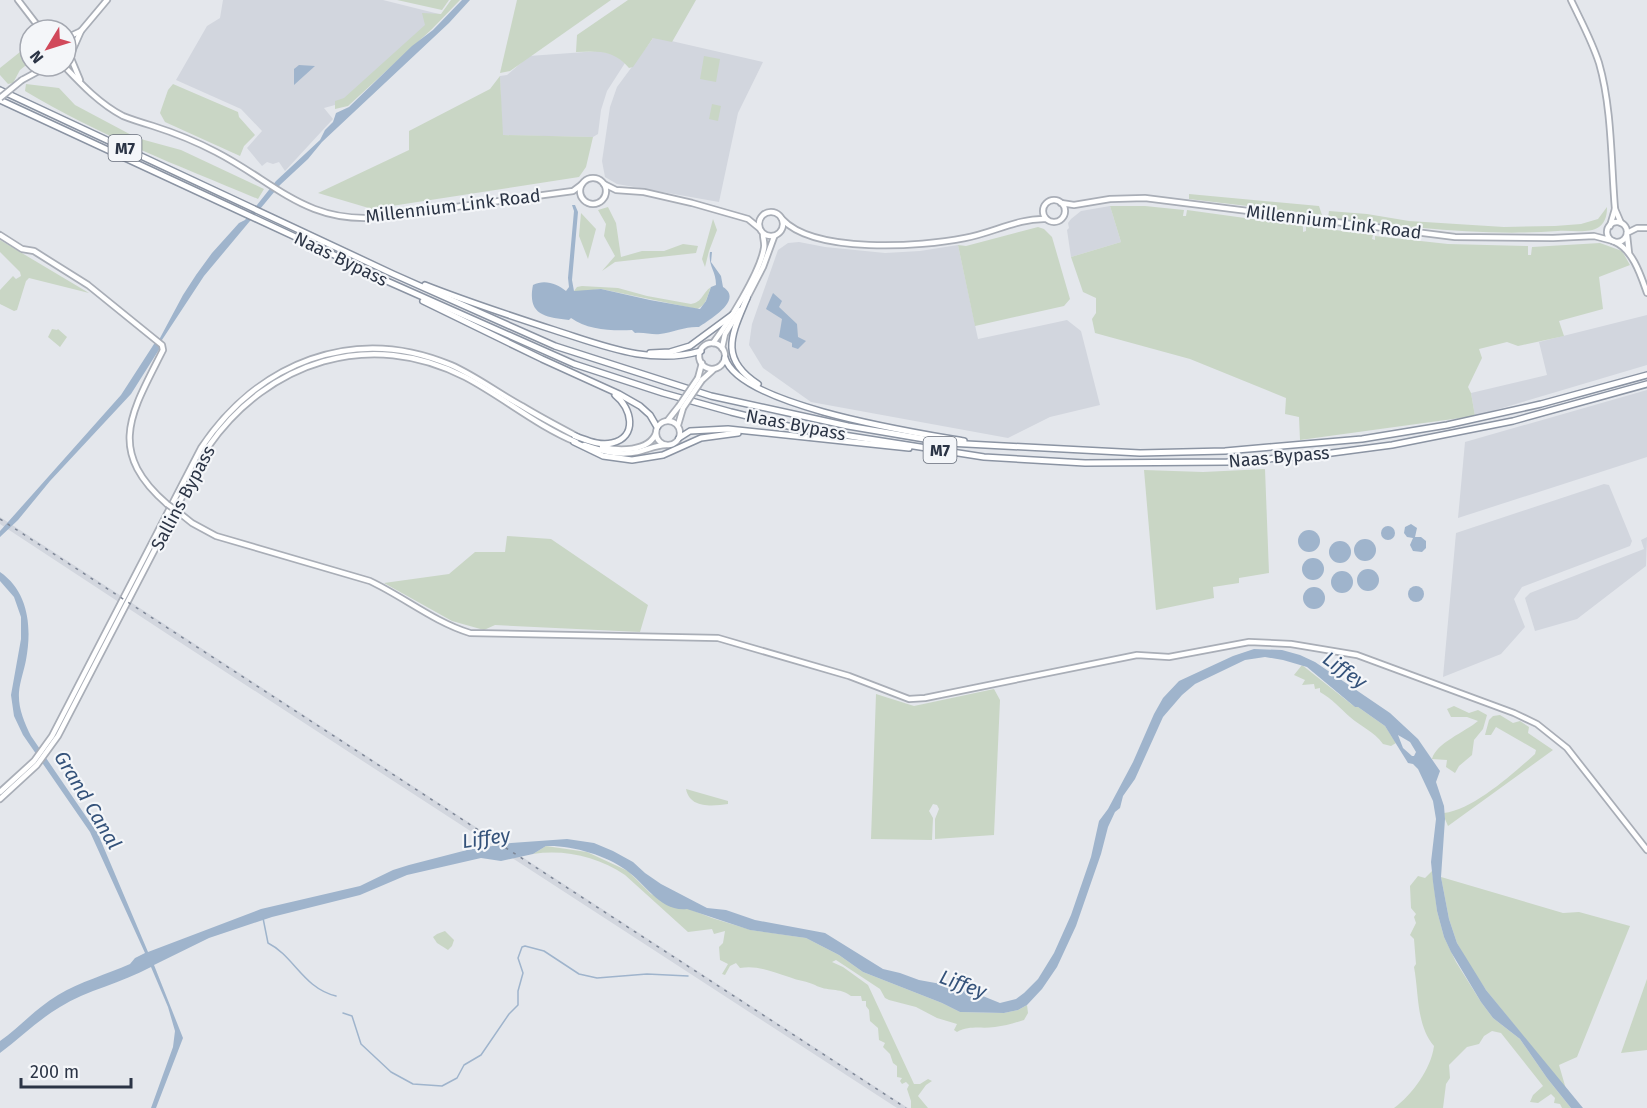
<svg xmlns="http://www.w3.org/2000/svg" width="1647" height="1108" font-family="'Fira Sans',sans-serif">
	<rect width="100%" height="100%" fill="#e4e7ec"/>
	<g fill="#d2d6de">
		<path d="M223 0H383L439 14 346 102 324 108 333 119 285 171 279 162 273 164 267 162 262 166 247 148 262 131 241 109 176 80 207 26 220 18Z"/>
		<path d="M654 37 763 62 738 113 719 202 617 184 605 177 602 161 605 141 610 107 617 87Z"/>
		<path d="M599 51 616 55 625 63 607 91 601 110 598 134 593 137 502 135 500 76 507 75 529 56Z"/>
		<path d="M1110 206 1121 242 1071 257 1067 230 1069 228 1068 223 1071 219 1081 211Z"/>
		<path d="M799 242 825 247 885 253 920 251 958 245 978 339 1067 320 1081 331 1100 405 1050 417 1008 438 811 402 763 368 749 345 752 324 778 250 788 243Z"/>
		<path d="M1647 315V365L1475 416 1471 393 1547 375 1539 342Z"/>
		<path d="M1647 390V457L1458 518 1465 442Z"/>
		<path d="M1604 484 1609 485 1632 541 1630 546 1522 587 1514 599 1525 627 1501 654 1443 677 1456 533Z"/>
		<path d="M0 517 439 803 908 1108H897L178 641 0 524Z"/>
		<path d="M1647 537 1646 566 1577 619 1535 631 1525 598 1530 593 1644 549 1641 540Z"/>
	</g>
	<g fill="#c9d6c5">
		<path d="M397 0H449L442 10Z"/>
		<path d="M451 0H460L432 29 348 106 335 109V101L344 98 425 25 422 13 441 14Z"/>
		<path d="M517 0H611L510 71 500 73Z"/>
		<path d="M628 0H696L672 42 653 38 633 67 629 68C614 50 598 51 576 52L577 35Z"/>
		<path d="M30 44V62L20 70 13 83 8 84 0 75V68Z"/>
		<path d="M704 56 720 59 716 82 700 79Z"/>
		<path d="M500 76 503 135 593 137 586 167 579 177 372 209 318 193 409 150V131L490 89Z"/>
		<path d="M26 84 59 88 75 105 137 138 181 150 264 189 258 199C179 166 98 135 25 91Z"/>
		<path d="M173 84 238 112 239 117 255 135 244 146 240 156 165 122 160 113 168 90Z"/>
		<path d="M712 104 721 106 718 121 709 119Z"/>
		<path d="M1189 194 1319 206 1322 215 1189 199Z"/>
		<path d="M1110 206H1145L1184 210 1183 216H1186L1187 210 1303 226V232L1306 231V226L1373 235 1372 239 1375 240V236L1448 244 1528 246V255H1531L1532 247 1600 243 1622 251 1630 265 1599 277 1603 309 1559 321 1564 336 1518 346 1507 342 1479 349 1482 358 1468 387 1471 393 1475 416 1300 440 1299 417 1285 414 1286 398 1190 359 1095 333 1092 319 1096 313V298L1083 292 1071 257 1121 242Z"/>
		<path d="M608 207 616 223 621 257 642 251H664L683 244 698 246 696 253 615 262 602 271 615 256 604 236 606 224 598 210Z"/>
		<path d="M1607 207C1607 214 1606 222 1599 227 1588 234 1571 230 1558 231 1481 237 1405 226 1328 218L1329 211 1367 214 1409 221 1504 227 1555 226 1581 224 1598 219Z"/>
		<path d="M581 213 596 229 588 259 579 236Z"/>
		<path d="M713 219 717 230 709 251 705 267 702 259Z"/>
		<path d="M1038 227 1044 229 1052 237 1070 299 1064 306 975 326 958 245 966 246Z"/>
		<path d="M0 240 89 293 29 278 26 281 17 310 14 311 0 304V290L13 276 16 279 21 276 20 272 0 252Z"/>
		<path d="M582 286 618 288 647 296 691 304C703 302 702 293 711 287 707 296 707 305 697 309L601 289 578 292 574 291 577 287Z"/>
		<path d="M52 329 57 330 58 329 67 337 60 347 48 337Z"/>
		<path d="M1265 469 1269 573 1239 578V583L1213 587 1214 598 1156 610 1144 470 1203 472Z"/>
		<path d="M507 536 551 539 648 605 640 632 495 625 484 630 452 621 384 583 449 574 475 552H505Z"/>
		<path d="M1302 665 1355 707H1358L1385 726 1396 743 1391 746 1383 744C1374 731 1361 727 1350 717 1340 708 1332 699 1320 692V688L1315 689 1314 684 1302 685 1305 680 1294 675Z"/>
		<path d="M994 689 1000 700 994 835 935 839V819L939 809 937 805 933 804 929 811 933 818 932 840 871 839 876 694 914 706Z"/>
		<path d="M1454 706 1469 713 1478 710 1487 715 1483 729 1474 740 1472 755 1459 766 1455 773 1446 767 1447 760 1432 759C1436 743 1465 732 1478 721L1467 717H1451L1447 709Z"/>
		<path d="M1500 715 1513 723 1520 721 1529 727 1528 733 1553 750 1448 826 1445 819 1444 813C1473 810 1514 773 1535 754L1536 750 1496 727 1491 735H1485L1489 720 1493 716Z"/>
		<path d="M686 789 728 801V804C713 806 690 809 686 789Z"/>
		<path d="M546 846 587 852 628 871 651 894 712 918 751 930 806 938 839 955 863 972 942 1003 960 1012 1004 1013 1018 1010 1027 1005 1028 1013 1024 1020C1014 1023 1005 1026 995 1027 981 1029 970 1025 957 1032L954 1030 957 1024 937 1018 916 1007 889 1000 885 998 880 989 836 960 832 962 843 967 868 985 914 1084H920L928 1079 932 1081 926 1085 918 1096 928 1108H911V1101L907 1089 909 1085 906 1082 902 1084 900 1081 902 1078 897 1077V1066L893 1063 890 1054 883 1047 885 1043 879 1040 878 1028 870 1021 869 1010 866 1006V1001H862L861 996H851C840 987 827 992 815 985 807 981 799 981 789 977 772 972 758 965 740 968L736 963 730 966 725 975 722 974 728 964 720 960 719 947 723 943 725 931 714 934 712 929 688 932 625 875C598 857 565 849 533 854Z"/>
		<path d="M1432 871 1437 911 1444 937 1456 962 1481 1002 1493 1018 1520 1039 1547 1078 1571 1108H1562L1560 1104 1554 1103 1555 1098 1551 1094 1538 1103 1530 1102 1533 1095 1543 1086 1501 1033 1492 1031 1484 1036 1479 1044 1467 1047 1449 1065 1450 1078 1446 1084 1443 1108H1394C1412 1095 1431 1069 1434 1046 1416 1025 1419 993 1414 967L1416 964 1414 939 1410 935 1416 923 1414 917 1416 914 1411 908 1410 886 1418 876 1425 878Z"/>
		<path d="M1441 877 1563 913 1579 912 1630 926 1577 1057 1559 1065 1566 1089 1486 990 1471 968 1457 943 1449 919Z"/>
		<path d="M445 931 454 940 452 946 448 950 437 943 433 937 437 934Z"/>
		<path d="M1647 979V1050L1621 1053Z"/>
	</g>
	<g fill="#9fb4cc" fill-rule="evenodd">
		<path d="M462 0H470L449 23 322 142 308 159 280 185 204 276 158 346 160 348 131 394 50 481 18 520 0 537V531L121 395 154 344H156L160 338 183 295 196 275 212 253 239 223 245 220 276 181 320 140 325 130 333 122 336 113 349 107 412 46 433 30Z"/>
		<path d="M299 65 315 66 294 85V69Z"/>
		<path d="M572 205H575L578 212 572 280 574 291 601 289 650 300 700 309 706 301 711 287 716 285C716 270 708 267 710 252H712L711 262 721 276 723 287C744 300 709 320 699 327 687 326 674 332 660 334 652 335 644 332 635 333L632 330C612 331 587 330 571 318L569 320C545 317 527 315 533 285 545 279 557 284 566 291L569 287 568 278 574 211Z"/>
		<path d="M773 293 782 301 779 307 797 324 798 337 806 341 798 349 792 347V343L779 337 782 319 766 309Z"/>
		<path d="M1411 524 1417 528 1415 537H1421L1426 541V548L1422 552 1413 551 1410 545 1413 538 1407 537 1404 533 1405 527Z"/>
		<circle cx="1388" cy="533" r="7"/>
		<circle cx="1309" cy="541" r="11"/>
		<circle cx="1365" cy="550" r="11"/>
		<circle cx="1340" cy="552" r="11"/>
		<circle cx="1313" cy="569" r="11"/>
		<circle cx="1368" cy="580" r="11"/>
		<circle cx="1342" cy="582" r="11"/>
		<path d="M0 572C29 592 32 628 26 660 24 671 20 681 19 692 18 708 24 722 31 736L98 834 148 952 261 909 360 886 393 870 409 865 467 850 511 843 567 839 594 843 613 851 633 862 645 873 661 884 707 908 726 910 755 920 825 933 883 969 900 973 919 980 963 988 1000 1003 1016 999 1024 993 1038 979 1054 953 1071 915 1091 857 1099 821 1108 809 1133 762 1154 714 1163 698 1179 681 1233 656 1254 649 1282 650 1300 655 1315 662 1390 713 1418 739 1440 771 1436 782 1444 806 1445 819 1441 877 1449 919 1457 943 1486 990 1583 1108H1571L1547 1078 1520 1039 1493 1018 1481 1002 1451 952 1444 937 1437 911 1433 882 1431 862 1436 819 1433 801 1418 769 1413 764 1408 763 1385 726 1358 707H1355L1307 667 1283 660 1265 657 1245 660 1195 684 1182 695 1163 717 1135 779 1123 796 1120 808 1115 812 1108 827 1101 854 1076 926 1057 967 1042 989 1027 1005 1018 1010 1004 1013 960 1012 942 1003 863 972 839 955 806 938 750 930 687 909C660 912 646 884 626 870 606 855 571 845 546 846L533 854 501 861 481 858 407 875 360 895 272 917 209 938 154 965 183 1038 156 1108H151L173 1047 175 1031 168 1007 151 967C122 983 87 990 60 1007 38 1020 20 1038 0 1053V1041C20 1027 36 1008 58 995 80 982 107 974 130 964L135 958 145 953 90 832 23 735 14 716 11 695 21 639V617L14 597 0 581ZM1398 735 1410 742 1416 752 1414 756H1412L1403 748Z"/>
		<circle cx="1416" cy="594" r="8"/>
		<circle cx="1314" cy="598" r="11"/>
	</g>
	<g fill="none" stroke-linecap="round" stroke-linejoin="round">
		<g stroke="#9fb4cc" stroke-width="1.5">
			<path d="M263 918 268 943C294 956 303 988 336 996"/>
			<path d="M343 1013 352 1016 361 1044 391 1072 413 1084 442 1086 457 1078 464 1065 481 1055 509 1014 518 1005V991L523 973 518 958 522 947 525 946 544 951 579 974 597 978 647 974 688 976"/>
		</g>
		<g stroke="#a9aeb7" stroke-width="8">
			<g id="secondary">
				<path d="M18 0 41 30"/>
				<path d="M1571 0C1581 21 1592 41 1599 63 1612 108 1611 162 1615 209L1621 223"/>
				<path d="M66 38 81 31 107 0"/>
				<path d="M70 56 80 80"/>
				<path d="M66 60 70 56 81 31"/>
				<path d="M64 66C82 85 100 104 123 116 133 120 143 123 153 126 175 133 197 142 216 152 276 183 307 225 382 217L573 191 581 185"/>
				<path d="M22 80 48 66"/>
				<circle cx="593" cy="191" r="13"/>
				<path d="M604 184 616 190 644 192 692 203 748 219 759 228"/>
				<circle cx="1054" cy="211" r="11"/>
				<path d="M1061 203 1074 205 1110 199 1145 198 1455 237 1553 238 1594 236 1613 241"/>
				<circle cx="771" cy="224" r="12"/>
				<path d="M782 219C814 254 921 247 965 238 993 233 1018 218 1046 219"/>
				<circle cx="1617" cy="232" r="10"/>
				<path d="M1610 226 1615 209"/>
				<path d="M1627 233 1637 228H1647"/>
				<path d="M0 235 22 249 34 251 88 285 162 345 163 350C132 412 105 450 167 504"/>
				<path d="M1627 235 1629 253"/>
				<path d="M1615 242C1633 250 1641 276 1647 293"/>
				<path d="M746 300 763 267 774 237"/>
				<path d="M713 343C728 323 760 273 764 248 765 243 763 239 763 234"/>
				<circle cx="712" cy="356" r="13"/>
				<path d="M722 348 725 334 740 310"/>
				<path d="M698 378 702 363"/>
				<path d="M702 380 713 370"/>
				<path d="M668 420 679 406"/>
				<circle cx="668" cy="433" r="12"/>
				<path d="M678 425 683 408"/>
				<path d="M584 445C602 451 619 456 637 452 647 450 656 445 666 445"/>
				<path d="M602 447C618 451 649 452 656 433"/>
				<path d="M177 511 192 523 216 536 370 581C404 597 434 622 470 633L718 638 849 676 909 699 925 698 1137 655 1169 657 1249 642 1291 644 1357 655 1514 713 1537 724 1567 748 1647 850"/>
				<path d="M0 792 34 761 52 736 201 448C258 363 353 324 451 365 476 376 498 393 522 406 540 417 559 427 578 437"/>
				<path d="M0 799 37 765 58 736 208 447C268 361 370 328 465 377 503 397 537 426 576 442"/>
			</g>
		</g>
		<g stroke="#8b94a3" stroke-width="8">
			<g id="highway">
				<path d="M0 90 393 274 555 346 711 396 848 426 948 443 1140 453 1225 451 1362 439 1447 425 1541 404 1647 375"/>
				<path d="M0 100 345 260 389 282 574 364 663 393 731 412 792 427 984 457 1085 463 1227 462 1309 456 1392 445 1513 421 1647 384"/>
				<path d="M425 285C468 302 511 316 554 330 602 345 650 366 701 351"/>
				<path d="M747 298C732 334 718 358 758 384"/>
				<path d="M423 301 542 359 619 394 640 406 650 415 657 427"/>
				<path d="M650 353 670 352 690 346 732 315"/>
				<path d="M725 358C740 406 918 433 964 441"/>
				<path d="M575 436C587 440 599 446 612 443 638 437 632 408 615 395"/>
				<path d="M679 438 690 431 728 429 909 448"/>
				<path d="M574 442 603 456 632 460 663 455 701 438 738 433"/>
			</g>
		</g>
		<use href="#secondary" stroke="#fff" stroke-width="4.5"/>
		<use href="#highway" stroke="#fff" stroke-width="5"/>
		<path stroke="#7d8696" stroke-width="1.5" stroke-dasharray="3 6" stroke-linecap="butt" d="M0 519 906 1108"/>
		<g stroke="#a9aeb7" stroke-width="8" stroke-linecap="butt">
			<g id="secondary-bridge">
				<path d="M0 98 22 80"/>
				<path d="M679 406 698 378"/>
				<path d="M683 408 702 380"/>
				<path d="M167 504 177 511"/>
			</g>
		</g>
		<use href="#secondary-bridge" stroke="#fff" stroke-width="4.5"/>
	</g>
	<g text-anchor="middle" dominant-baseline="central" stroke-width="4.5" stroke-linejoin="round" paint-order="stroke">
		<g fill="#f4f6f9" stroke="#676e7b" stroke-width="1.5">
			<rect x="108.5" y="135" width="33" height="26" rx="4.5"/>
			<rect x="923.5" y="437" width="33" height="26" rx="4.5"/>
		</g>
		<g font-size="16" font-weight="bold" fill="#2b3445">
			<text x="125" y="148">M7</text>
			<text x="940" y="450">M7</text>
		</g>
		<g font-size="18" fill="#2b3445" stroke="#f4f6f9">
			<text transform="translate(453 206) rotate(-7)">Millennium Link Road</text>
			<text transform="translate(1334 222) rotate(7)">Millennium Link Road</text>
			<text transform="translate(341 259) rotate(26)">Naas Bypass</text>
			<text transform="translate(796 425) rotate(11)">Naas Bypass</text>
			<text transform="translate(1279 457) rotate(-5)">Naas Bypass</text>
			<text transform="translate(183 498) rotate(-62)">Sallins Bypass</text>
		</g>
		<g font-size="20" font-style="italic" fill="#34527a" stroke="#f4f6f9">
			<text transform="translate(1345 670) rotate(35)">Liffey</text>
			<text transform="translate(88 800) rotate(59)">Grand Canal</text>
			<text transform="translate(486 838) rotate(-8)">Liffey</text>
			<text transform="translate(963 984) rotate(20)">Liffey</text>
		</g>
	</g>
	<g transform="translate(48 48) rotate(232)"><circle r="28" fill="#f4f6f9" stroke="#a4a8b1" stroke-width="1.5"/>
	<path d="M0-4.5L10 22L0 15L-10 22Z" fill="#d1495b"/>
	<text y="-9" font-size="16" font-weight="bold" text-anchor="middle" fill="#2b3445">N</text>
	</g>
	<path d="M21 1078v9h110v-9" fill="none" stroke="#2b3445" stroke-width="3"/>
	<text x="30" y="1078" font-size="18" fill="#2b3445" stroke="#f4f6f9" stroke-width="4.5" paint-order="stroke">200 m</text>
</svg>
